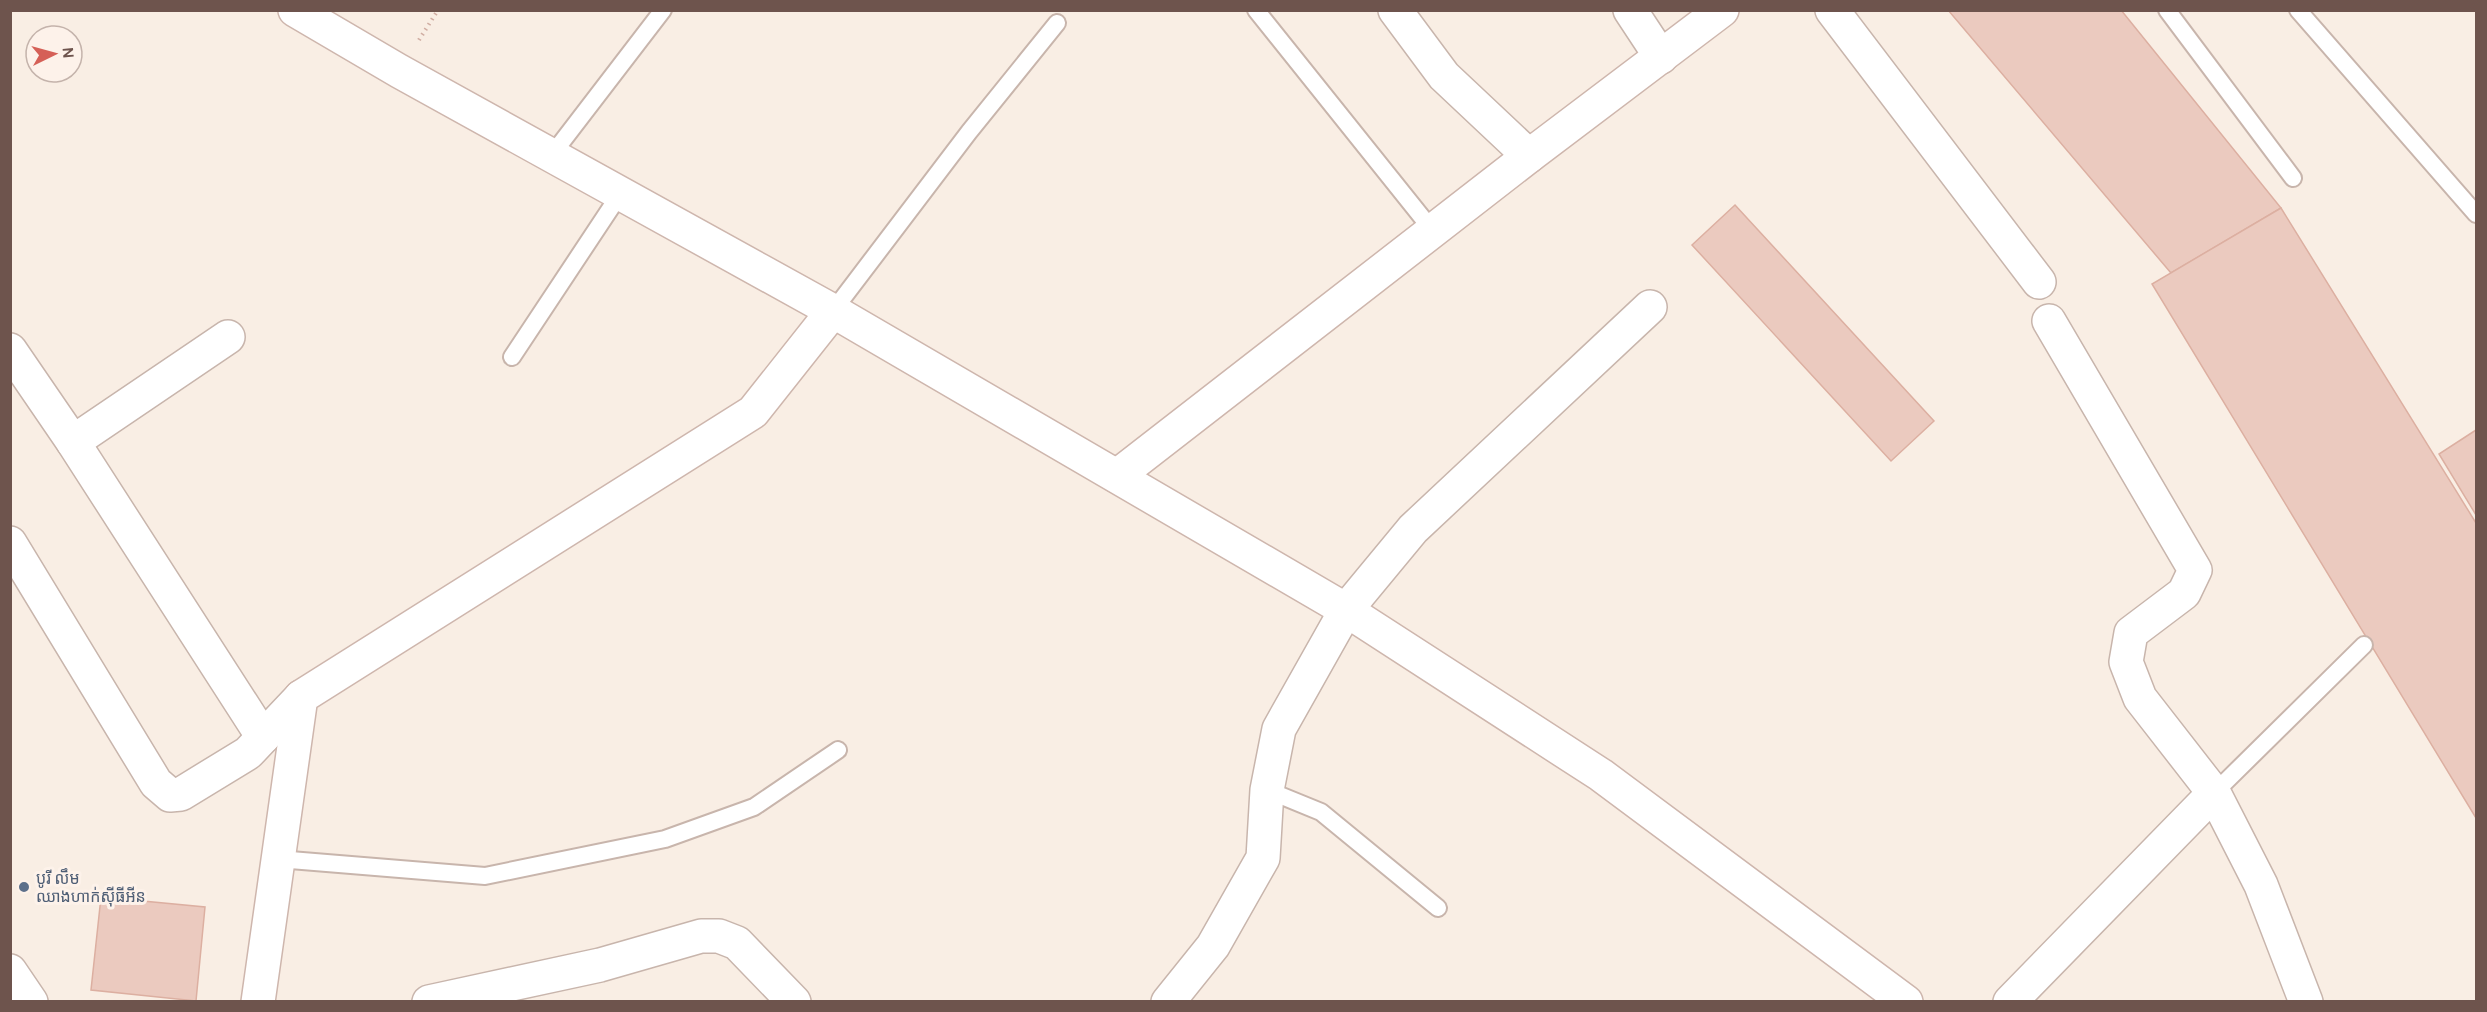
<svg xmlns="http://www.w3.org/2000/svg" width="2487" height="1012" font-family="Karla,'Noto Sans Khmer',sans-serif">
	<rect width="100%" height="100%" fill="#f9eee4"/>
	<g fill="#ebcabf" stroke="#dcafa1" stroke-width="1.5">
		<path d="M1948 10H2121L2281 208 2171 273Z"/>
		<path d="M1735 205 1934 421 1891 461 1692 245Z"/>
		<path d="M2281 208 2476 523V818L2152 284Z"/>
		<path d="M2476 430V515L2439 454Z"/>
		<path d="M101 897 205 907 196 1001 91 990Z"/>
	</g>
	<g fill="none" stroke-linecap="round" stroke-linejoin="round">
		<g stroke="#c8b5ac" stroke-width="20">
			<g id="lane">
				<path d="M1256 10 1433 231"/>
				<path d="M2167 10 2293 178"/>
				<path d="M2298 10 2476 214"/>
				<path d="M551 156 663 10"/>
				<path d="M833 311 969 132 1057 23"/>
				<path d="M512 357 620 194"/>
				<path d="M1267 790 1321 812 1438 908"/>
				<path d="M2214 793 2364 645"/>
				<path d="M278 859 485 876 665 839 754 807 838 750"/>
			</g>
		</g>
		<g stroke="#c8b5ac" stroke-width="36">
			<g id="street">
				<path d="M1395 10 1444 76 1529 156"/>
				<path d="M1630 10 1661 57"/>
				<path d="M1832 10 2039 282"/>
				<path d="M2049 321 2195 570 2184 593 2131 633 2126 662 2140 698 2214 793 2261 885 2306 1002"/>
				<path d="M10 350 73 442 263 737"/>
				<path d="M73 442 228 337"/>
				<path d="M10 543 156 783 170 795 181 794 248 753 301 697"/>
				<path d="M10 971 31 1002"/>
				<path d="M429 1002 600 965 701 936H719L737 943 794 1002"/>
				<path d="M1168 1002 1213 946 1263 858 1267 790 1279 729 1346 610 1413 529 1650 307"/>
				<path d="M2010 1002 2214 793"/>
			</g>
		</g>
		<g stroke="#ceb6ad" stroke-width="36">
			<g id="secondary">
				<path d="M295 10 399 71 833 311 1346 610 1601 775 1906 1002"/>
				<path d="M1117 476 1529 156 1722 10"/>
				<path d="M258 1002 301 697 753 412 833 311"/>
			</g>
		</g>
		<path stroke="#d0ada2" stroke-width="4" stroke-dasharray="1.5 4.5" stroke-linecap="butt" d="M419 40 438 10"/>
		<use href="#lane" stroke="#fff" stroke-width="16"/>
		<use href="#street" stroke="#fff" stroke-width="33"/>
		<use href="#secondary" stroke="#fff" stroke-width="33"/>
	</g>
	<circle fill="#5c6f8a" stroke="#fdf2ea" stroke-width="2" cx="24" cy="887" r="6"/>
	<g text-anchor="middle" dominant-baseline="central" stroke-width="6" stroke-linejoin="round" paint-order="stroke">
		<g font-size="16" fill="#4e5e75" stroke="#fdf2ea" text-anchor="start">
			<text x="36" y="878">បូរី លឹម<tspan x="36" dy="18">ឈាងហាក់សុីធីអីន</tspan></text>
		</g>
	</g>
	<rect width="2487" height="1012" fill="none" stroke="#6e544d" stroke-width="24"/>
	<g transform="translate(54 54) rotate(85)"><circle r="28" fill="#fdf2ea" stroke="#c4b3ab" stroke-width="1.5"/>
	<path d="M0-4.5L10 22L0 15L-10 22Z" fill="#d56057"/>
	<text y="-9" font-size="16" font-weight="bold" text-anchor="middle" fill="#6e544d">N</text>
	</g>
</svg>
